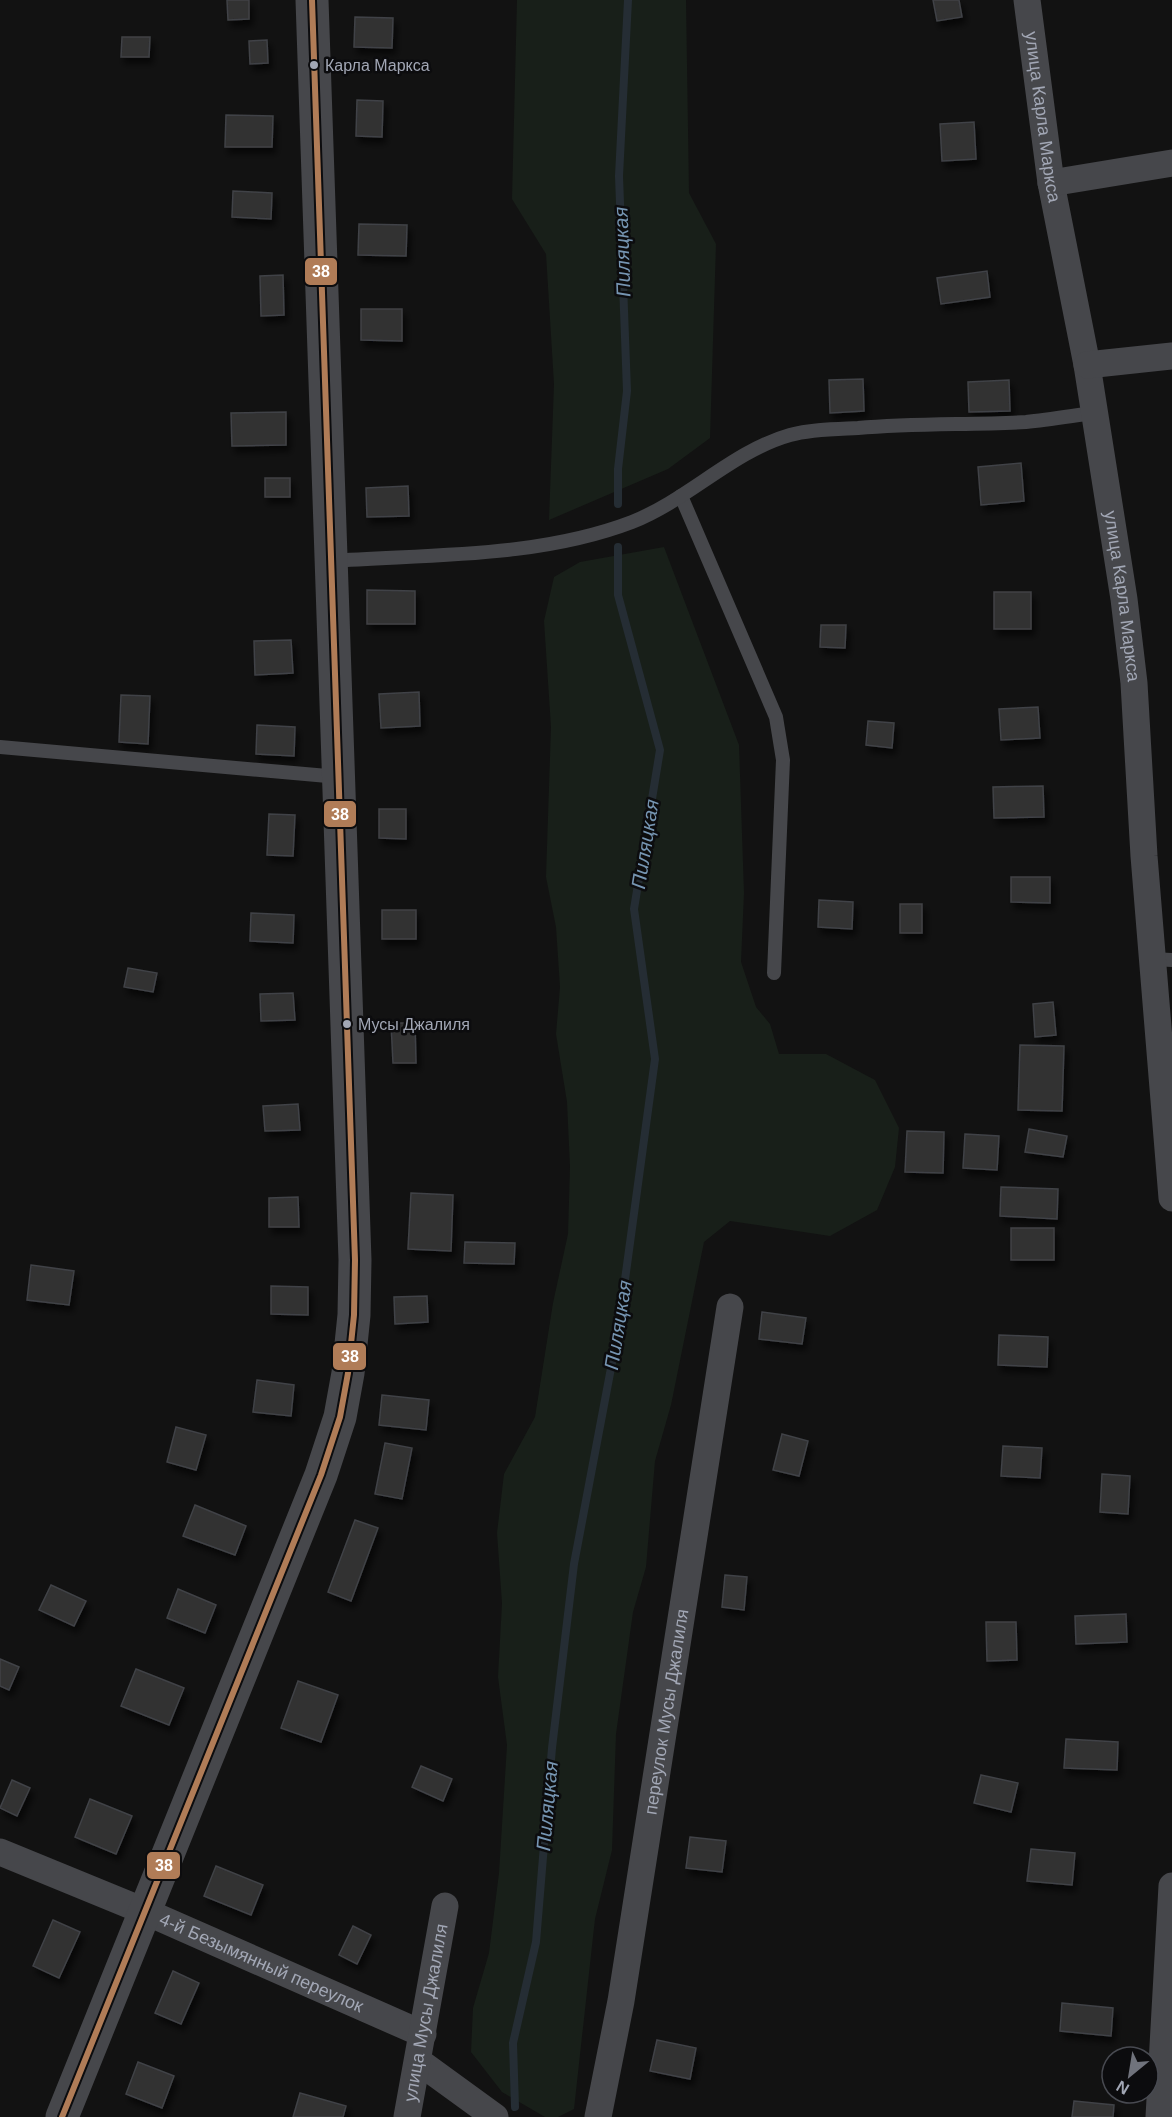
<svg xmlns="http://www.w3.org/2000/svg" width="1172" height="2117" font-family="Helvetica,sans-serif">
	<defs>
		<filter id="shadow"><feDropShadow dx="3.5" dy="6" stdDeviation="3" flood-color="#0009"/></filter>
	</defs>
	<rect width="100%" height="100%" fill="#121212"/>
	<g fill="#181f19">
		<path d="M517 0H686L689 193 716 244 710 438 668 469 549 520 554 384 546 254 512 199Z"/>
		<path d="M664 547 739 745 744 893 741 962 756 1007 770 1024 779 1054H826L875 1080 899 1128 895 1167 877 1210 830 1236 730 1221 704 1242 671 1405 655 1461 646 1567 633 1612 616 1734 612 1850 595 1919 574 2109 558 2117H545L502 2092 471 2052 473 2008 489 1953 499 1873 507 1745 498 1677 502 1603 497 1533 504 1474 535 1417 553 1303 568 1234 570 1167 567 1102 556 1034 560 987 556 927 546 877 551 727 544 621 554 577 580 562Z"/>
	</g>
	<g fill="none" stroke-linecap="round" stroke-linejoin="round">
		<g stroke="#252d34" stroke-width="8">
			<path d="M618 504V469L627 391 619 176 628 0"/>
			<path d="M515 2107 513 2043 536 1942 552 1748 574 1564 618 1331 655 1059 634 909 660 750 618 595V547"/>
		</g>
	</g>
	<g fill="#303032" stroke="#404246" stroke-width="1.5" filter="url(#shadow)">
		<path d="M227 0H249V19L228 20Z"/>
		<path d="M933 0H959L962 17 937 21Z"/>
		<path d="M355 17 393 18 392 48 354 47Z"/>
		<path d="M122 37H150L149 57H121Z"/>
		<path d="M267 40 268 63 250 64 249 41Z"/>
		<path d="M357 100 383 101 382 137 356 136Z"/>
		<path d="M226 115 273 116 272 147H225Z"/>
		<path d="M974 122 976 159 942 161 940 124Z"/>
		<path d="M233 191 272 193 271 219 232 217Z"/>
		<path d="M359 224 407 225 406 256 358 255Z"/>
		<path d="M987 271 990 297 941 304 937 278Z"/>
		<path d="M283 275 284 315 261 316 260 276Z"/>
		<path d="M361 309H402V341L361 340Z"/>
		<path d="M863 379 864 411 830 413 829 380Z"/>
		<path d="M1009 380 1010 411 969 412 968 382Z"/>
		<path d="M286 412V445L232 446 231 413Z"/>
		<path d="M1021 463 1024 501 981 505 978 467Z"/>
		<rect x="265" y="478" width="25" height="19"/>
		<path d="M408 486 409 516 367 517 366 488Z"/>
		<path d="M367 590 415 591V624H367Z"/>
		<rect x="994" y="592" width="37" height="37"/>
		<path d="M821 625H846L845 648 820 647Z"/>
		<path d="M291 640 293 673 255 675 254 641Z"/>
		<path d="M419 692 420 726 381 728 379 694Z"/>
		<path d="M121 695 150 696 148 744 119 742Z"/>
		<path d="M1038 707 1040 738 1001 740 999 709Z"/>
		<path d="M868 721 894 723 892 748 866 745Z"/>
		<path d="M257 725 295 727 294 756 256 754Z"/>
		<path d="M1043 786 1044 817 994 818 993 787Z"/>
		<path d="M379 809H406V839L379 838Z"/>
		<path d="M269 814 295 815 293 856 267 855Z"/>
		<path d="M1011 877H1050V903L1011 902Z"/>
		<path d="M819 900 853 902 852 929 818 927Z"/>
		<rect x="900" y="904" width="22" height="29"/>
		<rect x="382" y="910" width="34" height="29"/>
		<path d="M251 913 294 915 293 943 250 941Z"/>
		<path d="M128 968 157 973 153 992 124 987Z"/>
		<path d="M293 993 295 1020 261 1021 260 994Z"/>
		<path d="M1053 1002 1056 1035 1035 1037 1033 1004Z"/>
		<path d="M391 1023H415L416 1063H393Z"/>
		<path d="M1020 1045 1064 1046 1062 1111 1018 1110Z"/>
		<path d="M298 1104 300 1130 265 1131 263 1106Z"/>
		<path d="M1029 1129 1067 1136 1063 1157 1025 1152Z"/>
		<path d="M907 1131 944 1132 943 1173 905 1172Z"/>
		<path d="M965 1134 999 1136 997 1170 963 1168Z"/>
		<path d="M1001 1187 1058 1189 1057 1219 1000 1216Z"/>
		<path d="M411 1193 453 1195 451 1251 408 1249Z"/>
		<path d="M298 1197 299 1227H269V1198Z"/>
		<rect x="1011" y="1228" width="43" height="32"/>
		<path d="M465 1242 515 1243 514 1264 464 1263Z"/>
		<path d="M31 1265 74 1271 69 1305 27 1300Z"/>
		<path d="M271 1286 308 1287V1315L271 1314Z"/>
		<path d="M427 1296 428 1322 395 1324 394 1297Z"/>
		<path d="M762 1312 806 1318 802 1344 759 1339Z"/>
		<path d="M999 1335 1048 1337 1047 1367 998 1365Z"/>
		<path d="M257 1380 294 1385 291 1416 253 1412Z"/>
		<path d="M382 1395 429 1400 426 1430 379 1425Z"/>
		<path d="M176 1427 206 1435 196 1470 167 1462Z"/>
		<path d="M782 1434 808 1441 799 1476 773 1470Z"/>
		<path d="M385 1443 412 1448 402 1499 375 1494Z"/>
		<path d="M1003 1446 1042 1448 1040 1478 1001 1476Z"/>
		<path d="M1102 1474 1130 1476 1128 1514 1100 1512Z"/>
		<path d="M195 1505 246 1526 235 1555 183 1536Z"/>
		<path d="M355 1520 378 1528 351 1601 328 1592Z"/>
		<path d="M725 1575 747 1577 744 1610 722 1607Z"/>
		<path d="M51 1585 86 1601 74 1626 39 1610Z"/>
		<path d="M178 1589 216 1605 205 1633 167 1618Z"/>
		<path d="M1126 1614 1127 1642 1076 1644 1075 1616Z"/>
		<path d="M986 1622H1016L1017 1660 987 1661Z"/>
		<path d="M0 1659 19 1667 9 1690 0 1686Z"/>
		<path d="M136 1669 184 1688 169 1725 121 1706Z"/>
		<path d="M298 1681 338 1695 321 1742 281 1728Z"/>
		<path d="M1066 1739 1118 1742 1117 1770 1064 1768Z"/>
		<path d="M421 1766 452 1779 443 1801 412 1787Z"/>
		<path d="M981 1775 1018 1783 1011 1812 974 1803Z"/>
		<path d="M12 1780 30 1788 17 1816 0 1808Z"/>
		<path d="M90 1799 132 1816 116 1854 75 1837Z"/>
		<path d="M690 1837 726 1841 722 1872 686 1868Z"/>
		<path d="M1031 1849 1075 1853 1072 1885 1027 1881Z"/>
		<path d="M216 1866 263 1885 251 1915 204 1896Z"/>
		<path d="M53 1920 80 1932 59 1978 33 1966Z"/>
		<path d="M353 1926 371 1935 357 1964 339 1955Z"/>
		<path d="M173 1971 199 1983 181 2024 155 2013Z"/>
		<path d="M1062 2003 1113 2008 1111 2036 1060 2031Z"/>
		<path d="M657 2040 696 2048 690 2079 650 2071Z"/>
		<path d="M138 2062 174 2076 162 2108 126 2094Z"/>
		<path d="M300 2093 346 2106 343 2117H293Z"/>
		<path d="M1074 2101 1114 2105 1113 2117H1072Z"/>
	</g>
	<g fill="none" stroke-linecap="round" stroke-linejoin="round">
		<g stroke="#46474b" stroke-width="14">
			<path d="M681 496 776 717 783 760 774 973"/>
			<path d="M331 561C430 554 538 558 632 522 688 500 733 451 790 435 811 429 837 429 858 428 914 423 970 425 1026 422 1048 420 1071 416 1093 413"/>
			<path d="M0 747 339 777"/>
			<path d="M1152 959 1172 960"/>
		</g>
		<g stroke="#46474b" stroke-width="27">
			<path id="s1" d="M1027 0 1051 183 1087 365 1124 599 1134 683 1144 856 1172 1198"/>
			<path d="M1051 183 1172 163"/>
			<path d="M1087 365 1172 356"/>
			<path id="s2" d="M0 1852 144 1911 423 2034"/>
			<path d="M418 2061 495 2117"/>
			<path id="s3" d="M407 2117 445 1906"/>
			<path id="s4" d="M598 2117 621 2001 730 1307"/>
			<path d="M1159 2117 1172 1886"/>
		</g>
		<path stroke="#46474b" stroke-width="33" d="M62 2117 321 1475 340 1417 348 1373 354 1315 355 1260 312 0"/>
		<g stroke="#0c0c0e" stroke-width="10">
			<path id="bus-1" d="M62 2117 321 1475 340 1417 348 1373 354 1315 355 1260 312 0"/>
		</g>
		<use href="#bus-1" stroke="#b07c57" stroke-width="6"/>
	</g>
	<g fill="#a2a7b5" stroke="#0c0c0e" stroke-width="2">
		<circle cx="314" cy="65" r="5"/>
		<circle cx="347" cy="1024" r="5"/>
	</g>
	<g text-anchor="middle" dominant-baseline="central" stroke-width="5" stroke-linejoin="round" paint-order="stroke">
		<g font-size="16" fill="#a2a7b5" stroke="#0c0c0e" text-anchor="start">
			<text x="325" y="65">Карла Маркса</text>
			<text x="358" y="1024">Мусы Джалиля</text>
		</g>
		<g font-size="18" fill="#a2a7b5" stroke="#0c0c0e">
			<text stroke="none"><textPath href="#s1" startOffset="118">улица Карла Маркса</textPath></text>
			<text stroke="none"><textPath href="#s1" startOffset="604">улица Карла Маркса</textPath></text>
			<text stroke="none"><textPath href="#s4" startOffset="411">переулок Мусы Джалиля</textPath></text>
			<text stroke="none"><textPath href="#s2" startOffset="284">4-й Безымянный переулок</textPath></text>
			<text stroke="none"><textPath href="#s3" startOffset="106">улица Мусы Джалиля</textPath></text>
		</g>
		<g font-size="20" font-style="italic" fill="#7695b2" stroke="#0c0c0e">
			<text transform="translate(622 252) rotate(-92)">Пиляцкая</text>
			<text transform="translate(645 844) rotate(-81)">Пиляцкая</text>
			<text transform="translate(618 1325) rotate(-81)">Пиляцкая</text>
			<text transform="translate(547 1806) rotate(-85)">Пиляцкая</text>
		</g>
	</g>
	<g stroke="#0c0c0e" stroke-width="2">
		<rect x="304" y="257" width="34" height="29" rx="6" fill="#b07c57"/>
		<rect x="323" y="800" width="34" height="28" rx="6" fill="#b07c57"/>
		<rect x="332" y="1342" width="35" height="29" rx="6" fill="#b07c57"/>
		<rect x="146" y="1851" width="35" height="29" rx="6" fill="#b07c57"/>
	</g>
	<g font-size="16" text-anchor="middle" font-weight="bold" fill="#fff">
		<text x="321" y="277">38</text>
		<text x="340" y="820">38</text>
		<text x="350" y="1362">38</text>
		<text x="164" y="1871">38</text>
	</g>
	<g transform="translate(1130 2075) rotate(210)"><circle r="28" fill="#0c0c0e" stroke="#484a51" stroke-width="1.5"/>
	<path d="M0-4.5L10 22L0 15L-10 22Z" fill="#70737c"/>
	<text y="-9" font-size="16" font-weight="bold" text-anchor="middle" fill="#a2a7b5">N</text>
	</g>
</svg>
